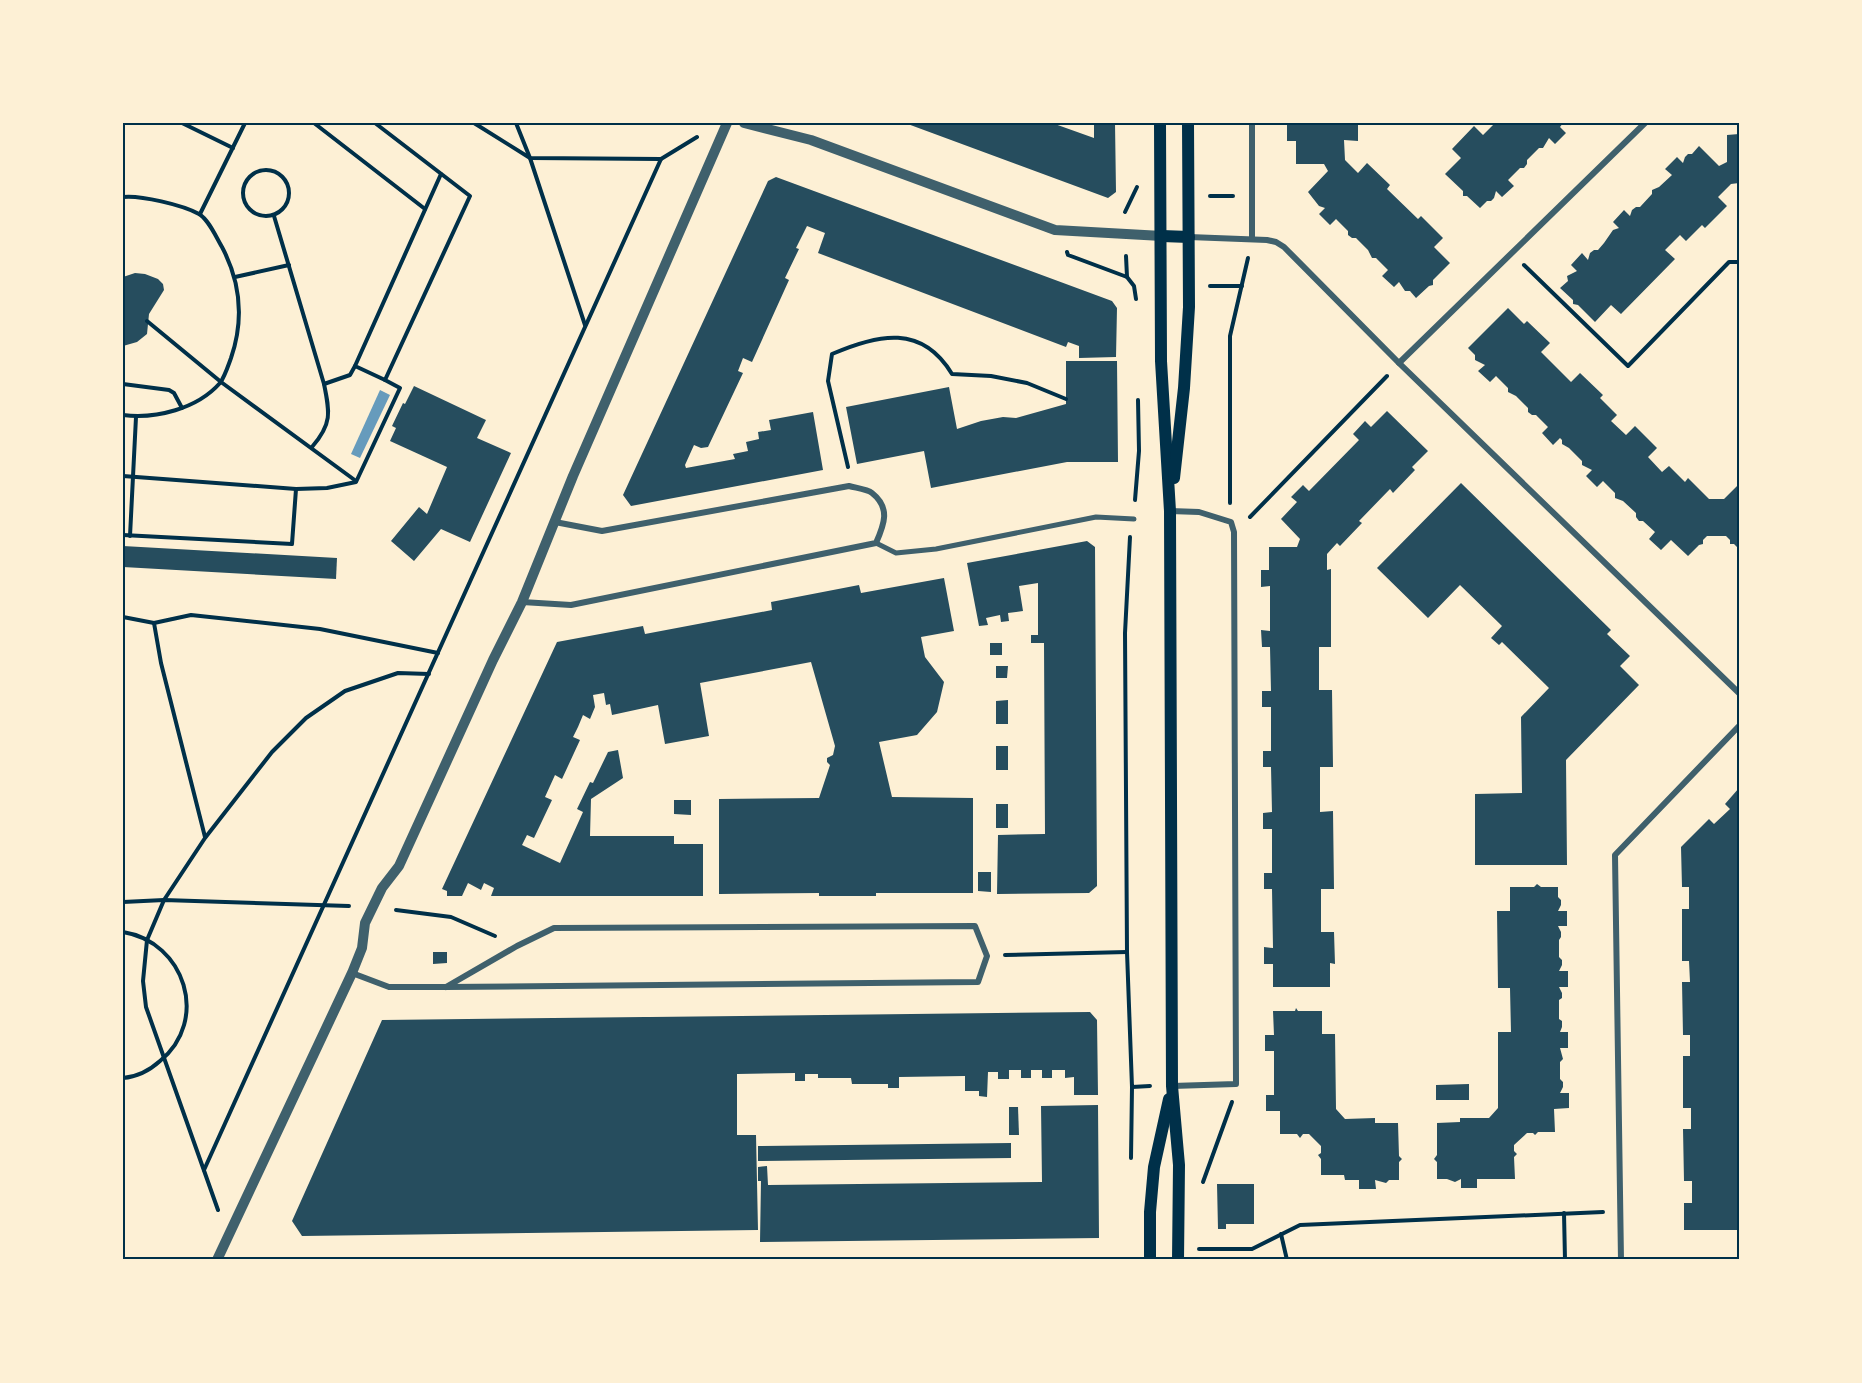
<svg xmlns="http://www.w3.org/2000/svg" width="1862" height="1383" font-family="Figtree,sans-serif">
	<rect width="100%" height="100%" fill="#fdf0d5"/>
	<path fill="#669bbc" d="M380 390 390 395 360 458 351 454Z"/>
	<g fill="#264d5e">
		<path d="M905 123H1052L1094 138V123H1115L1116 192 1108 198Z"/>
		<path d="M1296 123H1358V141L1344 140 1345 160 1358 173 1367 163 1390 185 1387 189 1418 219 1421 216 1443 238 1434 247 1450 263 1433 280V285L1429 286 1416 298 1410 291H1405L1399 282 1394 287 1382 276 1388 270 1376 258H1372L1368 250 1356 238H1352L1348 235V231L1336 219 1330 225 1319 214 1325 208 1319 206 1308 192 1328 171 1324 164H1296V141H1287V124L1296 125Z"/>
		<path d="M1495 123H1563L1560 127 1566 133 1555 144 1549 138 1543 148H1539L1527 160V164L1524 168H1520L1508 180 1514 186 1502 197 1496 191 1494 198 1491 201H1487L1480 208 1467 196H1463V191L1445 174 1461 158 1452 149 1474 126 1483 135Z"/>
		<path d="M1739 134V183L1731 184 1718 197 1727 206 1705 228 1702 225 1686 241 1680 235 1665 250 1675 259 1621 314 1611 305 1595 322 1578 305 1573 304V300L1560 288 1568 281 1567 276 1577 271 1571 265 1582 253 1588 260 1590 253 1594 250H1598L1604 243 1613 230 1619 228 1613 222 1624 210 1630 216 1632 210 1636 207H1640L1652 194V190L1659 187 1672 175 1665 169 1677 157 1683 163 1685 157 1688 154H1692L1699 146 1719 166 1727 162V135Z"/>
		<path d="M776 177 1112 301 1117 308 1116 357 1079 358V346L1068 342 1066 347 818 253 825 233 807 226 796 248 799 249 785 278 789 280 752 362 743 358 738 371 743 373 708 447 701 448 694 445 685 465 686 468 735 459 733 454 748 451 746 442 759 439 758 432 771 430 769 420 813 412 823 470 631 506 623 495 768 181Z"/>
		<path d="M135 273 145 274 158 279 163 284 164 290 149 314 147 334 137 342 123 346V277Z"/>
		<path d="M1508 308 1524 324 1527 321 1550 343 1541 352 1571 382 1580 373 1603 395 1600 398 1617 415 1611 421 1626 435 1635 426 1657 448 1648 457 1662 472 1669 466 1685 482 1688 478 1709 499H1724L1739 484V549L1734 544H1730V540L1726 536H1707L1703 540V544L1699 545 1688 556 1671 540 1661 550 1649 539 1655 532 1643 521H1639L1636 517V513L1623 501 1615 498V493L1603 481 1597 487 1586 476 1592 470 1582 465V461L1569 448 1562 444V440L1560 438 1553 445 1542 433 1548 427 1536 415H1532L1528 412V408L1516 396 1508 392V388L1496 376 1490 382 1478 371 1485 365 1475 360V355L1468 348Z"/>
		<path d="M1066 361H1117L1118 462H1067L931 488 924 451 857 464 846 407 949 387 957 429 981 421 1003 417 1016 418 1066 404Z"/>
		<path d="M414 386 486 420 477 438 511 453 470 542 441 529 414 561 391 541 419 507 427 514 447 467 390 441 396 428 392 426 403 403 405 404Z"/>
		<path d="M1387 411 1428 451 1412 467 1415 470 1393 493 1390 489 1359 521 1362 523 1340 546 1337 543 1327 554V570L1331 569V647H1319V690H1332L1333 767H1320V812L1333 811 1334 889H1321V932H1334L1335 964 1330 963V987H1273V964H1264V947L1273 948 1272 889H1264V873H1272V829H1263V813L1272 812 1271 767H1263V751H1271V707H1262V691H1271L1270 647H1262L1261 630 1270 631V586L1261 587V570H1269V547H1297L1300 539 1281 519 1297 502 1291 497 1303 485 1309 491 1359 440 1353 434 1365 421 1371 427Z"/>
		<path d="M1461 483 1611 630 1607 634 1630 656 1620 666 1639 685 1566 760 1567 865H1475V794L1522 793 1521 717 1549 688 1502 642 1499 645 1491 638 1502 626 1460 585 1428 618 1377 568Z"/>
		<path d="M1087 541 1095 547 1097 886 1089 893 997 894 998 835 1045 834 1044 643H1031V635H1038V583L1019 586 1023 611 1008 613 1009 621 1001 622 1000 615 986 618 988 625 979 626 967 563Z"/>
		<path d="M123 546 337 558 336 579 123 567Z"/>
		<path d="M944 578 954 631 921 637 925 657 944 682 937 712 917 735 879 742 892 797 973 798V893H876V896H819V893L719 894V799L819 798 830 765 827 762V758L833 755 835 746 811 662 700 683 709 736 665 744 658 705 612 715 610 704 606 705 604 693 593 695 595 707 590 719 583 715 578 727 573 737 580 740 562 779 555 775 545 797 552 800 534 838 527 835 522 845 560 863 583 812 577 809 590 782 593 783 608 752 618 750 623 778 591 799 590 836H674V844H703V896H491L494 888 484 883 481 890 468 883 462 896H447V891L442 889 557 642 643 626 645 634 772 610 771 602 859 585 861 593Z"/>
		<rect x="990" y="643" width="12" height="12"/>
		<path d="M996 666H1008L1007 678H996Z"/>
		<path d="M1008 700V724H996V701Z"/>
		<rect x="996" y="746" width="12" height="24"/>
		<path d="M1739 788V1230H1684V1203H1692V1181H1684L1683 1129H1691V1108H1683V1056H1690V1035H1683L1682 982H1690L1689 961H1682V909H1689V887H1682L1681 847 1709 819 1714 824 1730 809 1725 804Z"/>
		<path d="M674 800H691V815L674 814Z"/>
		<rect x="996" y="804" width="12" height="24"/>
		<path d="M978 872H991V892L978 891Z"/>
		<path d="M1537 884 1541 887H1558V897L1561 900V905L1558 911H1567V926H1558L1561 932V937L1559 940V957L1562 960V965L1559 971H1568V987H1559L1562 993V998L1559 1000V1019L1562 1021V1027L1560 1032H1568V1048H1560L1563 1059 1560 1062V1079L1563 1082V1087L1560 1093H1569V1108L1554 1109 1555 1132H1538L1535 1135 1533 1133H1527L1514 1145V1151L1517 1154 1514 1157 1515 1179H1477V1188H1461V1179L1455 1182 1447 1179H1437V1162L1434 1159 1437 1155V1123L1460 1122V1118H1489L1498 1108V1032H1511L1510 988H1498L1497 911H1510V887H1534Z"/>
		<path d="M433 952H447V963L433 964Z"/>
		<path d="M1296 1008 1298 1011H1322V1034H1335L1336 1109 1345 1119 1375 1118V1123H1398L1399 1156 1402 1159 1399 1162V1180H1389L1386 1183 1375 1180 1376 1189H1359V1180H1345L1344 1175H1321V1159L1318 1155 1321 1153V1146L1309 1134H1303L1300 1138 1297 1134H1280V1111H1266V1095H1274V1051H1265V1035H1274L1273 1011H1295Z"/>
		<path d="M1090 1012 1097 1020 1098 1095H1074V1077L1065 1078V1070H1052V1078H1042V1070H1031V1078H1021V1070H1009V1079H998V1072H988L987 1097 979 1096V1091H965V1076L899 1077V1088H888V1084H852L851 1078H818V1074H805V1081H795V1073L737 1074V1135H756L758 1230 302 1236 292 1221 382 1020Z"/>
		<path d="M1469 1084V1100H1436V1085Z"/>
		<path d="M1098 1105 1099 1238 760 1242 761 1181H758V1167L767 1166 768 1185 1042 1182 1041 1106Z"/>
		<path d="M1009 1107H1018L1019 1135H1009Z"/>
		<path d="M1011 1143V1158L758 1161V1146Z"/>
		<path d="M1217 1184H1254V1224H1226V1229H1218Z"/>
	</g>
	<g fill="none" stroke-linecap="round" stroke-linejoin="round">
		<g stroke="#003049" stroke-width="4">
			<path d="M182 123 233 148"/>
			<path d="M314 123 425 209"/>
			<path d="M474 123 530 158 661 159 697 137"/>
			<path d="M516 123 530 158 585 325"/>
			<circle cx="266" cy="193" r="23"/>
			<path d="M1210 196H1233"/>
			<path d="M123 197C140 195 183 205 199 214 209 220 216 237 222 247 241 283 244 320 231 358 228 366 225 376 220 383 197 409 156 419 123 415"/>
			<path d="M1125 212 1137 187"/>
			<path d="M200 214 245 123"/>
			<path d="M274 216 324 384 350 375 355 366"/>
			<path d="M1067 252 1068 255 1127 277"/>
			<path d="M1126 256 1127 277 1134 286 1136 299"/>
			<path d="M1524 265 1628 366 1729 262H1739"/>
			<path d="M235 277 289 265"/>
			<path d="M1210 286H1242"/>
			<path d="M147 321 221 382 356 481"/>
			<path d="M385 380 355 366 441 174"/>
			<path d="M123 384 169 390 174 393 182 408"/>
			<path d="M312 447C332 424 330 413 324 384"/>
			<path d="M848 467 828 381 832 354C878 334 922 324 952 374L991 376 1027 383 1066 399"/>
			<path d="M123 476 296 489 327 488 356 482 400 388 385 380 470 196 375 123"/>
			<path d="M1135 500 1139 451 1138 400"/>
			<path d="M1230 503V336L1248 258"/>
			<path d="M1250 517 1387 376"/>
			<path d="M123 535 292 544 296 489"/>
			<path d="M130 536 136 417"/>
			<path d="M1130 537 1125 633 1127 952 1132 1087 1150 1086"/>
			<path d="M123 617 154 623 191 615 320 629 438 653"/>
			<path d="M154 623 161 663 205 837"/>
			<path d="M123 902 164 900 349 906"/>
			<path d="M396 910 451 917 495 936"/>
			<path d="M123 932C185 942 210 1020 160 1061 150 1070 137 1077 123 1078"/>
			<path d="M1005 955 1127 952"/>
			<path d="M1131 1158 1132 1087"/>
			<path d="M204 1170 661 159"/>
			<path d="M1203 1182 1232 1102"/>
			<path d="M218 1210 146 1007 143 981 147 940 164 900 205 838 272 752 306 718 345 691 398 673 429 674"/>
			<path d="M1564 1213 1565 1260"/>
			<path d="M1281 1234 1287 1260"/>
			<path d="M1199 1249H1252L1300 1225 1603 1212"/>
			<path d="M123 1258 125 1260"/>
		</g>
		<path stroke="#3f606c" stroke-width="5" d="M876 543 896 553 936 549 1096 517 1134 519"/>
		<g stroke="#3f606c" stroke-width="6">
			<path d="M1189 237 1267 240 1276 242 1284 247 1399 363 1739 693"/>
			<path d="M1252 239V123"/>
			<path d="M1399 363 1645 123"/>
			<path d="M1170 511 1199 512 1231 522 1234 532 1236 1084 1172 1086"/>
			<path d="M522 602 571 605 876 543C884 525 891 508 872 493 867 489 856 488 849 486L602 531 555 522"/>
			<path d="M352 973 389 987H446L978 982 987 956 975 926 554 928 517 946 446 987"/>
			<path d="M1621 1260 1615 855 1739 726"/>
		</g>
		<g stroke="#3f606c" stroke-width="10">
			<path d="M744 123 811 140 1055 230 1162 236"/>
			<path d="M217 1260 352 973 362 948 365 923 382 888 399 866 493 660 522 602 573 476 727 123"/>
		</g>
		<g stroke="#003049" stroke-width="12">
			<path d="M1160 123 1161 361 1170 511 1172 1086 1179 1165 1178 1260"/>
			<path d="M1162 236 1189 237"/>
			<path d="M1174 478 1184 388 1189 307 1188 123"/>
			<path d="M1150 1260V1212L1154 1167 1169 1099"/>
		</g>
	</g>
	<rect width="1862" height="1383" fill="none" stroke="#fdf0d5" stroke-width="249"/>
	<rect x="124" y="124" width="1614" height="1134" fill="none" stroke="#003049" stroke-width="2"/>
</svg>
